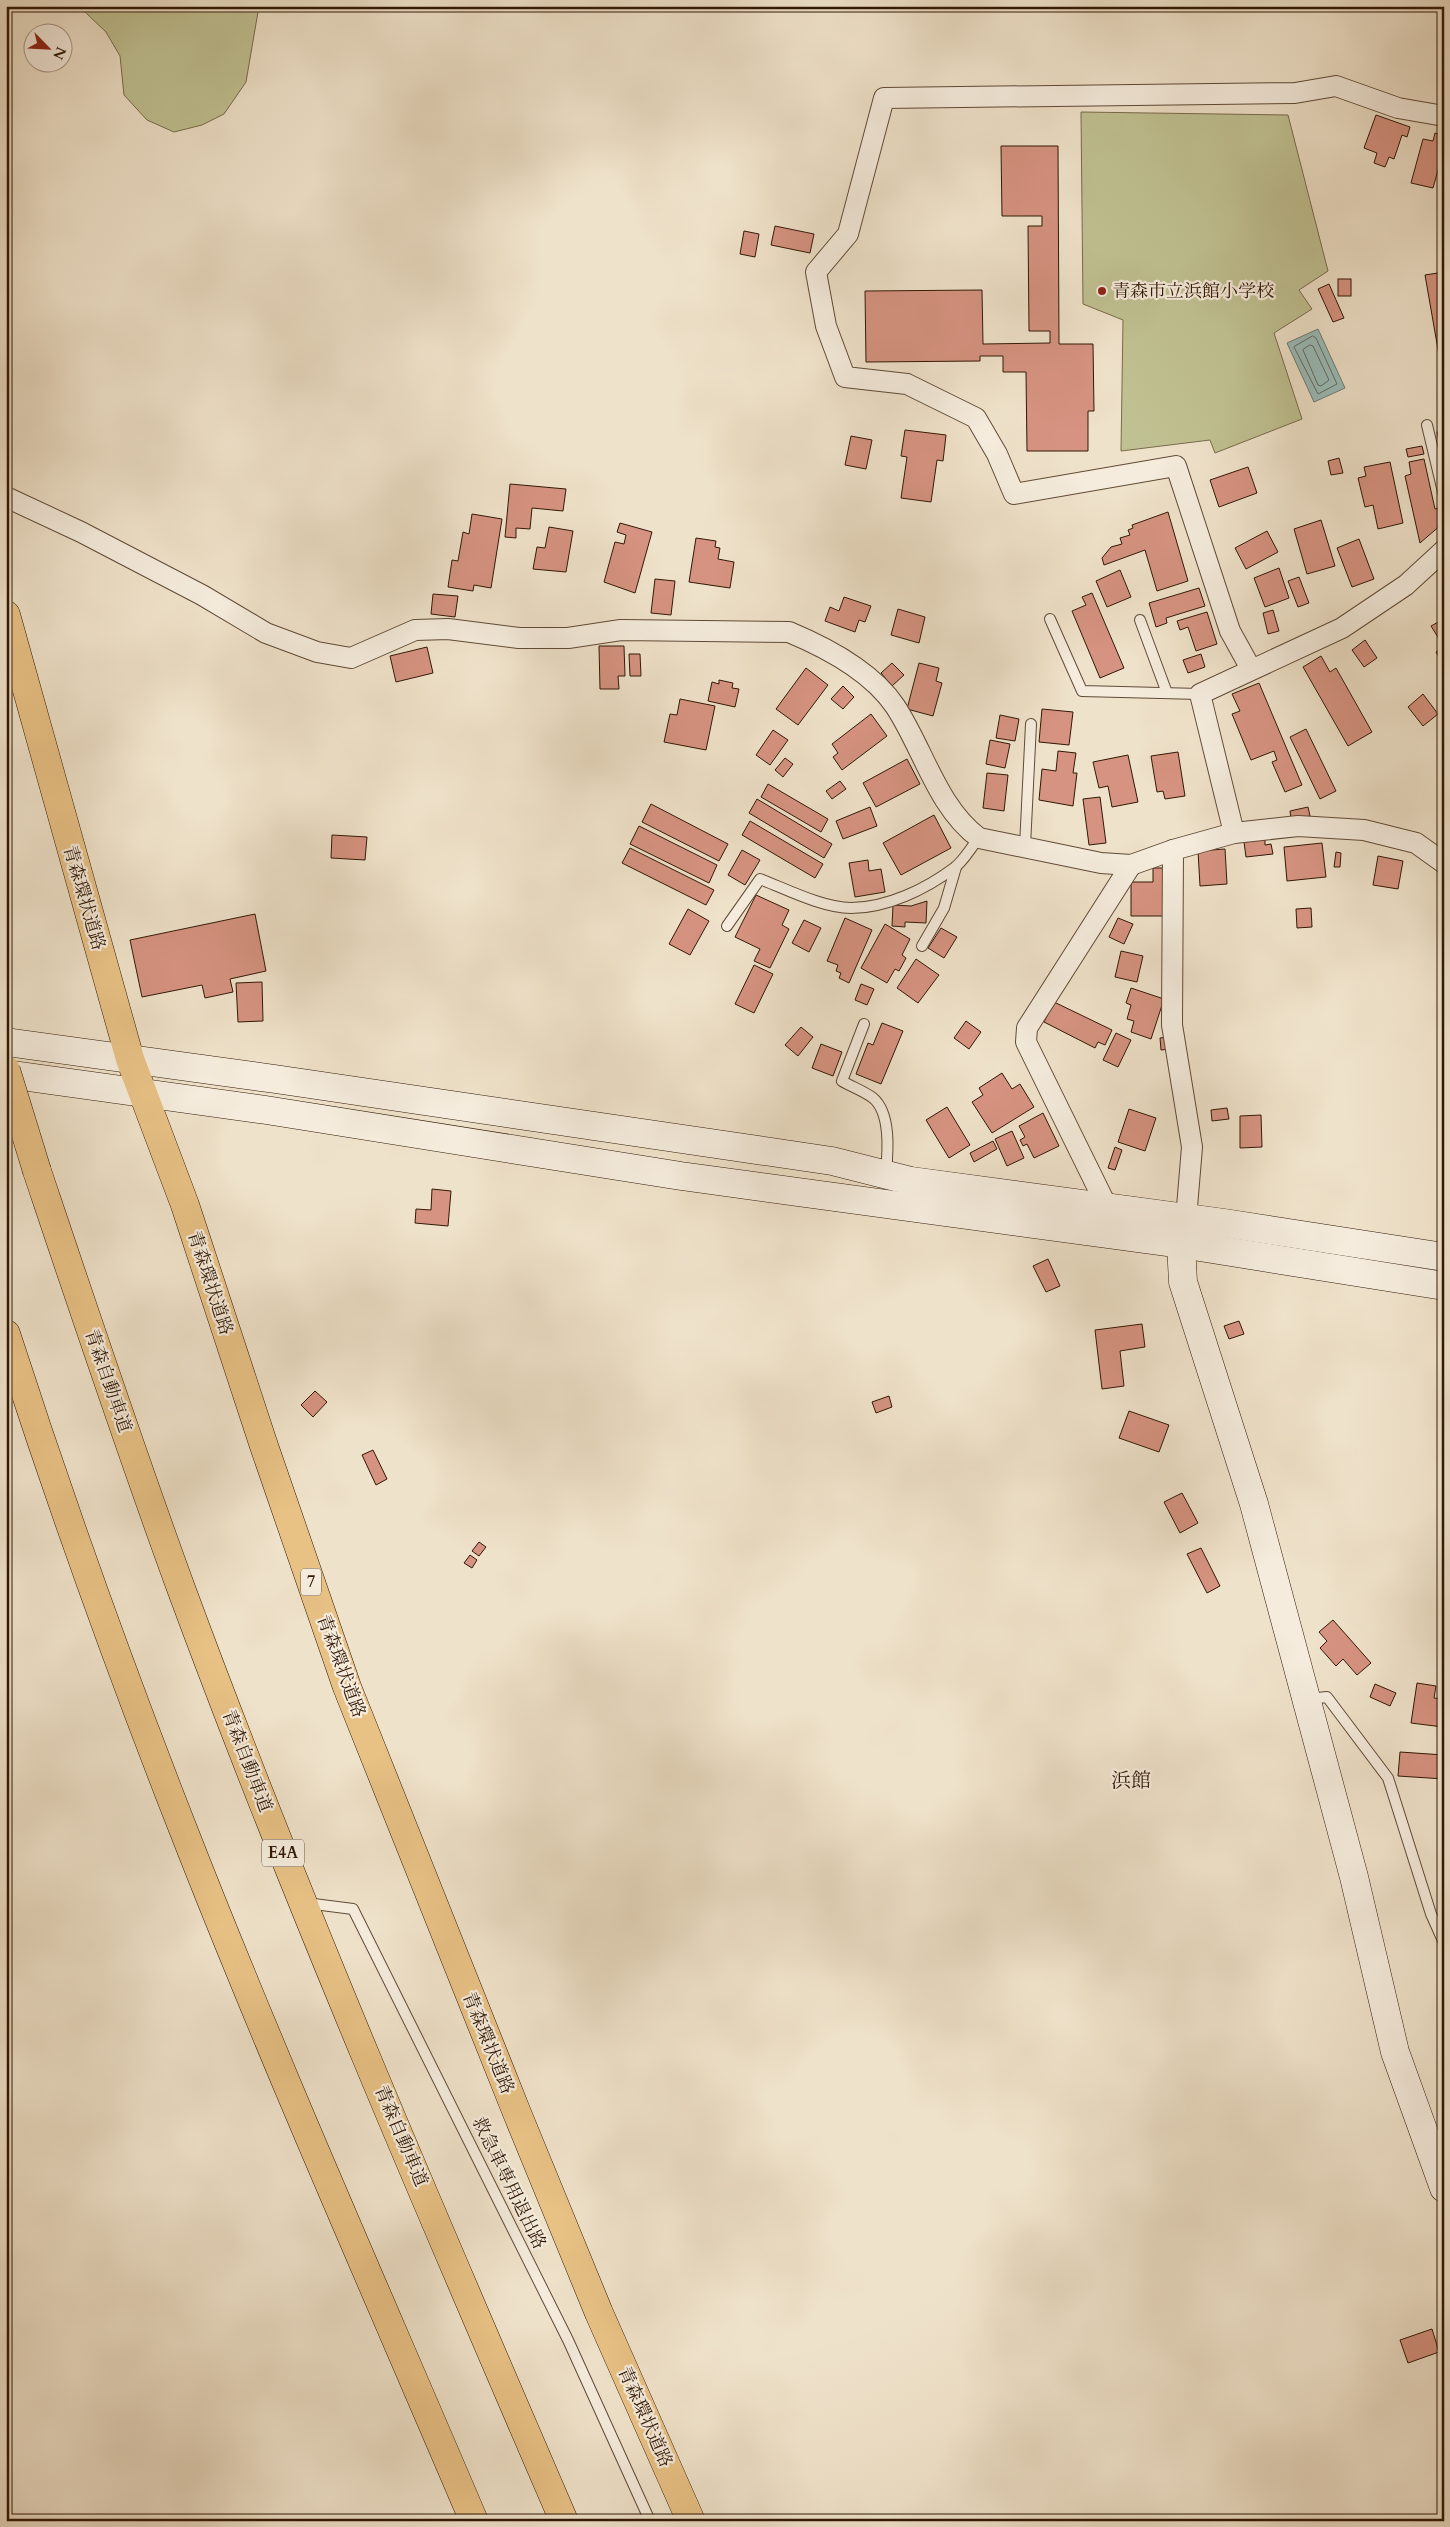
<svg xmlns="http://www.w3.org/2000/svg" width="1450" height="2527" font-family="Cardo,'Noto Serif JP',serif">
	<rect width="100%" height="100%" fill="#efe2ca"/>
	<filter id="stains"><feTurbulence type="fractalNoise" baseFrequency=".004" numOctaves="4"/><feColorMatrix values="0 0 0 0 .2 0 0 0 0 .09 0 0 0 0 .02 0 0 0 .5 -.17"/></filter>
	<radialGradient id="worn" r=".72"><stop offset=".6" stop-color="#630" stop-opacity="0"/><stop offset="1" stop-color="#630" stop-opacity=".3"/></radialGradient>
	<g fill="#c0c192" stroke="#786c4c">
		<path d="M49 6H259L246 82 224 114 202 125 174 132 147 120 124 95 120 56 106 32 85 12Z"/>
		<path d="M1081 112 1288 115 1328 271 1299 290 1312 309 1274 333 1302 419 1215 453 1210 440 1121 451 1123 320 1083 304Z"/>
	</g>
	<path fill="#9abdba" stroke="#707b72" d="M1318 329 1345 388 1314 402 1287 343Z"/>
	<g fill="none" stroke-linecap="round" stroke-linejoin="round">
		<g stroke="#666a60" stroke-width="1">
			<path d="M1313 336 1316 338 1337 384 1318 394 1294 347Z"/>
			<path d="M1310 345 1313 346 1329 380 1321 386 1318 385 1303 350Z"/>
		</g>
	</g>
	<g fill="#d69381" stroke="#311805">
		<path d="M1376 115 1410 127 1407 137 1402 135 1394 159 1389 157 1385 167 1374 163 1377 153 1364 148Z"/>
		<path d="M1435 133 1444 136V149L1433 188 1411 183 1423 139 1433 141Z"/>
		<path d="M1001 146H1058L1059 344H1093L1094 411H1088V451H1027L1026 372H1003V356H980V361L866 362 865 291 982 290 983 344 1050 343V331H1029L1028 226H1042V216H1002Z"/>
		<path d="M775 226 814 234 810 253 771 245Z"/>
		<path d="M744 231 759 234 755 257 740 254Z"/>
		<path d="M1444 272V384L1425 275Z"/>
		<rect x="1338" y="279" width="13" height="17"/>
		<path d="M1329 284 1344 318 1333 322 1318 289Z"/>
		<path d="M905 430 946 435 943 461 937 460 931 502 901 498 907 457 901 456Z"/>
		<path d="M1444 431V456L1442 457 1437 432Z"/>
		<path d="M851 436 872 440 866 469 845 465Z"/>
		<path d="M1422 446 1424 454 1408 457 1406 449Z"/>
		<path d="M1339 458 1343 473 1331 475 1328 461Z"/>
		<path d="M1424 459 1435 509 1439 508 1442 524 1420 543 1405 476 1411 474 1409 462Z"/>
		<path d="M1390 462 1403 523 1378 529 1373 505 1365 507 1358 478 1366 476 1364 467Z"/>
		<path d="M1248 467 1257 493 1219 507 1210 480Z"/>
		<path d="M510 484 566 489 563 511 532 508 530 529 516 528V538L505 537Z"/>
		<path d="M1168 512 1188 581 1157 591 1145 550 1104 565 1102 558 1111 547 1122 544 1120 538 1130 535 1128 530 1133 528 1132 525Z"/>
		<path d="M472 514 502 519 491 588 474 585 473 591 448 587 452 560 458 561 463 532 469 534Z"/>
		<path d="M1321 520 1335 566 1307 574 1294 529Z"/>
		<path d="M620 523 652 532 635 593 604 582 615 542 624 544 626 535 617 532Z"/>
		<path d="M549 527 573 531 566 572 533 569 537 547 545 548Z"/>
		<path d="M1267 531 1278 552 1246 569 1235 548Z"/>
		<path d="M696 538 716 541 715 547 720 548 718 559 734 562 730 588 689 582Z"/>
		<path d="M1359 539 1374 579 1352 587 1337 548Z"/>
		<path d="M1279 568 1289 598 1265 607 1254 578Z"/>
		<path d="M1120 570 1131 597 1107 607 1096 581Z"/>
		<path d="M1299 577 1309 603 1298 607 1288 581Z"/>
		<path d="M655 579 675 581 671 615 651 613Z"/>
		<path d="M1199 588 1205 606 1166 618 1167 623 1156 627 1149 603Z"/>
		<path d="M1092 593 1124 668 1100 678 1072 611 1086 605 1082 597Z"/>
		<path d="M433 594 458 596 455 617 431 614Z"/>
		<path d="M844 597 871 606 865 622 859 620 855 632 825 621 830 607 839 611Z"/>
		<path d="M898 609 925 617 919 643 891 635Z"/>
		<path d="M1273 610 1279 631 1268 634 1263 613Z"/>
		<path d="M1207 612 1217 644 1196 651 1188 627 1180 630 1177 621Z"/>
		<path d="M1444 619V647L1431 626Z"/>
		<path d="M1365 640 1377 658 1364 667 1352 650Z"/>
		<path d="M599 646H624L625 676H618L619 689H600Z"/>
		<path d="M427 647 433 673 396 682 390 656Z"/>
		<path d="M1444 647V665L1436 652Z"/>
		<path d="M629 654H640L641 676H630Z"/>
		<path d="M1201 654 1205 667 1188 673 1183 660Z"/>
		<path d="M1321 656 1330 672 1336 668 1372 732 1348 746 1303 667Z"/>
		<path d="M892 663 904 675 892 686 881 673Z"/>
		<path d="M919 663 939 668 936 681 942 683 933 716 907 709Z"/>
		<path d="M806 668 828 685 798 725 776 709Z"/>
		<path d="M719 680 733 683 732 688 739 689 735 707 708 701 712 682 719 684Z"/>
		<path d="M1259 683 1302 785 1285 792 1272 762 1277 760 1274 751 1251 760 1232 714 1240 711 1232 694Z"/>
		<path d="M843 686 854 697 843 709 831 699Z"/>
		<path d="M1423 694 1438 714 1423 726 1408 707Z"/>
		<path d="M680 699 715 706 706 750 664 742 670 714 677 715Z"/>
		<path d="M1042 709 1073 712 1069 745 1039 742Z"/>
		<path d="M871 714 887 736 842 770 833 757 838 753 832 744Z"/>
		<path d="M1000 715 1019 719 1015 741 996 738Z"/>
		<path d="M1306 729 1336 791 1320 799 1290 737Z"/>
		<path d="M773 730 788 740 770 765 756 755Z"/>
		<path d="M990 740 1010 744 1005 768 986 764Z"/>
		<path d="M1058 751 1076 753 1073 773H1077L1073 806 1039 800 1042 769 1056 771Z"/>
		<path d="M1178 752 1185 796 1165 799 1163 791 1157 792 1151 756Z"/>
		<path d="M1128 755 1138 802 1112 807 1108 786 1099 788 1093 762Z"/>
		<path d="M785 758 793 764 783 777 775 770Z"/>
		<path d="M907 759 920 784 876 807 863 783Z"/>
		<path d="M987 773 1008 775 1004 811 983 808Z"/>
		<path d="M840 781 846 789 832 799 826 791Z"/>
		<path d="M768 784 828 819 821 832 761 797Z"/>
		<path d="M1100 797 1106 843 1089 845 1083 799Z"/>
		<path d="M757 799 832 844 824 858 749 813Z"/>
		<path d="M651 804 728 844 719 861 642 822Z"/>
		<path d="M870 807 877 826 843 839 836 821Z"/>
		<path d="M1308 807 1310 816 1291 819 1290 811Z"/>
		<path d="M934 815 951 848 901 875 883 843Z"/>
		<path d="M750 821 823 864 815 878 742 835Z"/>
		<path d="M639 826 717 865 709 883 630 844Z"/>
		<path d="M332 835 367 837 365 860 331 858Z"/>
		<path d="M1265 839V845L1271 844 1273 854 1246 857 1244 842Z"/>
		<path d="M1322 843 1326 877 1287 881 1284 847Z"/>
		<path d="M630 848 714 890 706 905 622 863Z"/>
		<path d="M1225 849 1227 884 1200 886 1198 851Z"/>
		<path d="M742 850 760 860 745 885 728 875Z"/>
		<path d="M1336 852 1341 853 1340 867H1334Z"/>
		<path d="M1378 856 1403 861 1398 889 1373 885Z"/>
		<path d="M868 860 869 871 881 869 885 892 855 897 849 863Z"/>
		<path d="M1153 868H1165L1166 916H1131V882H1153Z"/>
		<path d="M756 895 789 910 782 925 789 929 770 968 754 961 760 949 735 937Z"/>
		<path d="M927 901 926 923 905 922V927L892 926 893 905 911 906Z"/>
		<path d="M1311 908 1312 927 1297 928 1296 909Z"/>
		<path d="M688 909 709 921 690 955 669 944Z"/>
		<path d="M255 914 266 971 230 979 233 992 205 998 202 985 142 997 130 940Z"/>
		<path d="M845 918 872 930 849 983 839 978 841 973 836 971 838 965 827 961Z"/>
		<path d="M1118 918 1133 924 1124 944 1109 937Z"/>
		<path d="M804 920 821 928 809 952 792 943Z"/>
		<path d="M885 924 910 939 902 955 906 958 899 971 895 969 887 983 861 968Z"/>
		<path d="M941 928 957 937 944 958 928 948Z"/>
		<path d="M1121 951 1143 956 1137 982 1115 977Z"/>
		<path d="M916 959 939 975 918 1003 897 988Z"/>
		<path d="M754 965 773 974 754 1013 735 1004Z"/>
		<path d="M262 982 263 1021 238 1022 236 983Z"/>
		<path d="M861 984 874 989 867 1005 855 1000Z"/>
		<path d="M1131 988 1164 999 1151 1039 1131 1032 1134 1021 1127 1019 1131 1005 1126 1003Z"/>
		<path d="M1054 1002 1112 1030 1105 1045 1098 1042 1095 1048 1044 1022Z"/>
		<path d="M966 1021 981 1032 969 1049 954 1038Z"/>
		<path d="M882 1023 903 1031 881 1084 856 1074 868 1043 873 1045Z"/>
		<path d="M801 1027 813 1037 798 1056 785 1045Z"/>
		<path d="M1116 1033 1131 1040 1118 1067 1103 1060Z"/>
		<path d="M1168 1037 1170 1049 1161 1050 1160 1038Z"/>
		<path d="M821 1044 842 1052 833 1076 812 1068Z"/>
		<path d="M1002 1073 1012 1089 1020 1084 1034 1107 992 1133 972 1102 983 1095 979 1088Z"/>
		<path d="M947 1107 970 1145 949 1158 926 1120Z"/>
		<path d="M1227 1108 1229 1119 1212 1121 1211 1110Z"/>
		<path d="M1129 1109 1156 1118 1145 1151 1118 1142Z"/>
		<path d="M1043 1113 1059 1146 1034 1158 1027 1144 1023 1146 1020 1140 1025 1137 1019 1126Z"/>
		<path d="M1261 1115 1262 1147 1240 1148V1116Z"/>
		<path d="M1012 1131 1024 1158 1007 1166 995 1139Z"/>
		<path d="M993 1141 997 1149 974 1162 970 1153Z"/>
		<path d="M1115 1147 1122 1150 1115 1170 1108 1168Z"/>
		<path d="M432 1189 451 1191 448 1226 415 1223 416 1209 431 1210Z"/>
		<path d="M1048 1259 1060 1286 1046 1292 1033 1266Z"/>
		<path d="M1239 1321 1244 1334 1229 1339 1224 1326Z"/>
		<path d="M1142 1324 1145 1347 1120 1351 1124 1386 1102 1389 1095 1330Z"/>
		<path d="M315 1391 327 1402 313 1417 301 1405Z"/>
		<path d="M889 1396 892 1407 876 1413 872 1402Z"/>
		<path d="M1129 1411 1169 1425 1159 1452 1119 1438Z"/>
		<path d="M373 1450 387 1479 376 1485 362 1455Z"/>
		<path d="M1182 1493 1198 1523 1180 1533 1164 1502Z"/>
		<path d="M479 1542 486 1547 479 1556 472 1551Z"/>
		<path d="M1201 1548 1220 1586 1207 1593 1187 1554Z"/>
		<path d="M470 1555 477 1560 472 1568 464 1563Z"/>
		<path d="M1333 1620 1371 1663 1357 1675 1343 1659 1336 1666 1320 1648 1327 1641 1319 1632Z"/>
		<path d="M1417 1683 1436 1686 1434 1698 1444 1699 1443 1727 1411 1723Z"/>
		<path d="M1375 1684 1396 1693 1390 1706 1370 1697Z"/>
		<path d="M1400 1752 1444 1755V1779L1398 1776Z"/>
		<path d="M1432 2329 1439 2352 1408 2363 1400 2340Z"/>
	</g>
	<g fill="none" stroke-linecap="round" stroke-linejoin="round">
		<g stroke="#604a36" stroke-width="12">
			<g id="lane">
				<path d="M1427 425 1444 496"/>
				<path d="M1050 619 1082 691 1200 694"/>
				<path d="M1140 620 1167 693"/>
				<path d="M1025 846 1031 724"/>
				<path d="M727 926 760 879C786 889 823 908 851 908 887 908 926 889 954 868 964 861 971 847 979 838"/>
				<path d="M922 946 944 908 956 867"/>
				<path d="M864 1024 842 1081C852 1087 864 1091 873 1098 891 1113 888 1151 886 1173"/>
				<path d="M1308 1699 1327 1697 1388 1778 1431 1914 1444 1943"/>
				<path d="M306 1903 353 1909 568 2340 650 2521"/>
			</g>
		</g>
		<g stroke="#604a36" stroke-width="22">
			<g id="street">
				<path d="M6 497 81 532 202 595 266 633 317 652 351 658 415 630 448 629 519 638H568L621 630 789 632C825 647 872 672 895 706 923 748 937 807 979 838L1101 863 1131 865 1173 850 1234 833 1200 694 1342 628 1406 585 1444 550"/>
				<path d="M1251 669 1230 631 1176 466 1014 494 997 454 976 418 907 384 845 377 826 326 816 272 848 234 884 98 1295 93 1336 86 1398 108 1444 116"/>
				<path d="M1234 833 1298 826 1364 830 1416 843 1444 863"/>
				<path d="M1173 850 1172 1025 1192 1147 1186 1219"/>
				<path d="M1112 1217 1026 1042 1027 1028 1131 865"/>
			</g>
		</g>
		<g stroke="#311805" stroke-width="29">
			<g id="secondary">
				<path d="M6 1042 275 1079 832 1161 911 1181 1224 1223 1444 1257"/>
				<path d="M6 1074 266 1110 681 1176 1181 1244 1444 1286"/>
				<path d="M1184 1227 1181 1244 1183 1282 1254 1504 1354 1877 1395 2052 1444 2188"/>
			</g>
		</g>
		<g stroke="#311805" stroke-width="29">
			<g id="highway">
				<path d="M6 615 130 1059 185 1205 263 1443 347 1687 517 2113 599 2313 691 2521"/>
				<path d="M37 1171C84 1311 131 1452 182 1591 298 1905 431 2213 564 2521"/>
				<path d="M6 1334C60 1501 119 1666 183 1829 274 2062 376 2291 474 2521"/>
			</g>
		</g>
		<use href="#lane" stroke="#f5ecdd" stroke-width="10"/>
		<use href="#street" stroke="#f5ecdd" stroke-width="20"/>
		<use href="#secondary" stroke="#f5ecdd" stroke-width="28"/>
		<use href="#highway" stroke="#e8c185" stroke-width="28"/>
		<g stroke="#311805" stroke-width="29" stroke-linecap="butt">
			<path id="highway-bridge" d="M6 1070 37 1171"/>
		</g>
		<use href="#highway-bridge" stroke="#e8c185" stroke-width="28"/>
	</g>
	<circle fill="#8f2418" stroke="#f5ecdd" stroke-width="2" cx="1102" cy="291" r="5"/>
	<g text-anchor="middle" dominant-baseline="central" stroke-width="4.5" stroke-linejoin="round" paint-order="stroke">
		<g fill="#f5ecdd" stroke="#6c5846" stroke-width="1">
			<rect x="301" y="1568.5" width="20" height="27" rx="4"/>
			<rect x="262" y="1839.5" width="42" height="27" rx="4"/>
		</g>
		<g font-size="16" font-weight="bold" fill="#311805">
			<text x="311" y="1582">7</text>
			<text x="283" y="1853">E4A</text>
		</g>
		<g font-size="18" fill="#311805" stroke="#f5ecdd" text-anchor="start">
			<text x="1112" y="291">青森市立浜館小学校</text>
		</g>
		<g font-size="18" fill="#311805" stroke="#f5ecdd">
			<text transform="translate(84 898) rotate(74)">青森環状道路</text>
			<text transform="translate(210 1283) rotate(72)">青森環状道路</text>
			<text transform="translate(108 1381) rotate(71)">青森自動車道</text>
			<text transform="translate(341 1666) rotate(70)">青森環状道路</text>
			<text transform="translate(247 1761) rotate(69)">青森自動車道</text>
			<text transform="translate(488 2043) rotate(68)">青森環状道路</text>
			<text transform="translate(401 2136) rotate(67)">青森自動車道</text>
			<text transform="translate(509 2183) rotate(64)">救急車専用退出路</text>
			<text transform="translate(645 2417) rotate(66)">青森環状道路</text>
		</g>
		<g font-size="20" fill="#311805" stroke="#f5ecdd">
			<text x="1131" y="1780">浜館</text>
		</g>
	</g>
	<rect width="1450" height="2527" fill="none" stroke="#efe2ca" stroke-width="25"/>
	<rect x="8" y="8" width="1435" height="2512" fill="none" stroke="#311805" stroke-width="2.5"/>
	<rect x="12" y="12" width="1425" height="2502" fill="none" stroke="#311805"/>
	<g transform="translate(48 48) rotate(114)"><circle r="24" fill="#f5ecdd" stroke="#a79787"/>
	<path d="M0-4L9 19L0 12L-9 19Z" fill="#8f2418"/>
	<text y="-8" font-size="14" font-weight="bold" text-anchor="middle" fill="#311805">N</text>
	</g>
	<rect width="100%" height="100%" filter="url(#stains)"/>
	<rect width="100%" height="100%" fill="url(#worn)"/>
</svg>
